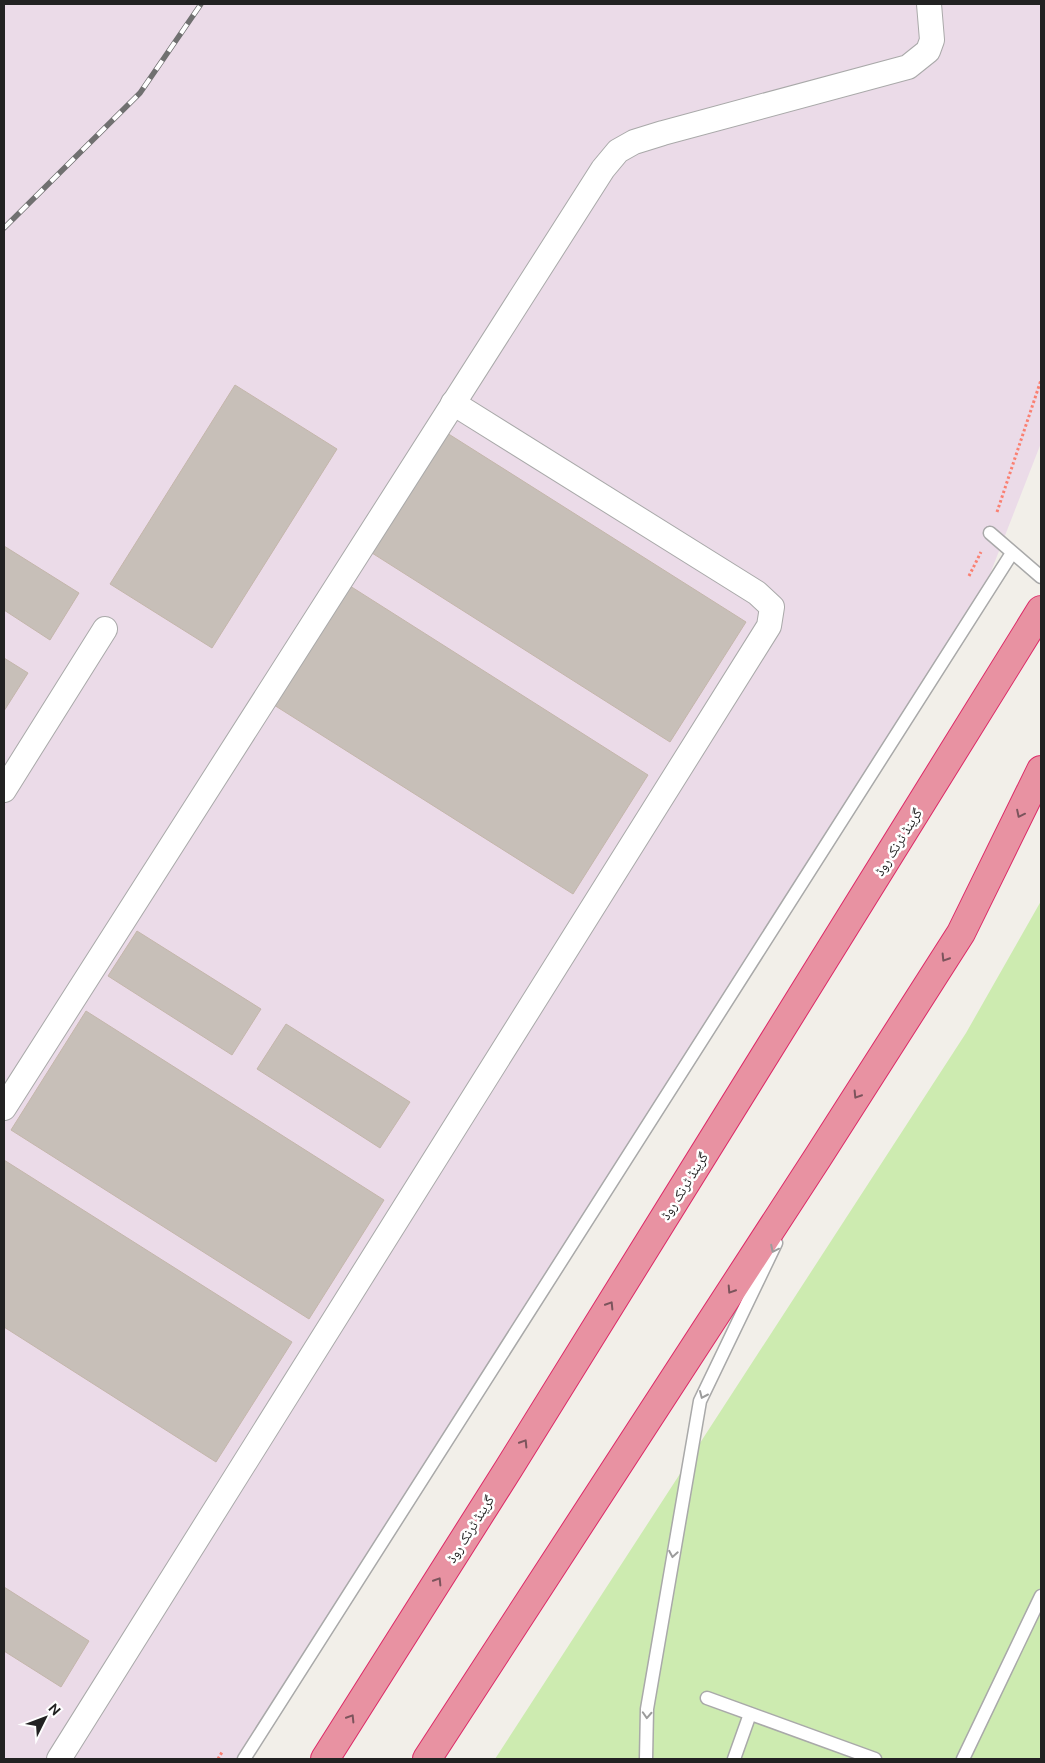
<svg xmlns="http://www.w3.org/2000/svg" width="1045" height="1763" font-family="Ubuntu,'Noto Naskh Arabic',sans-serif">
	<rect width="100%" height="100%" fill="#f2efe9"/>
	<path fill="#ebdbe8" d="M4 4H1041V443L978 605 244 1759H4Z"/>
	<path fill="#cdebb0" d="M1041 901V1759H495L966 1033Z"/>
	<g fill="#c7bfb8" stroke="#c4b6ab">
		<path d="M235 385 337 449 212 648 110 584Z"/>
		<path d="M447 433 746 622 670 742 372 553Z"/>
		<path d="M4 546 79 593 50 640 4 610Z"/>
		<path d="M350 586 648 775 573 894 274 705Z"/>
		<path d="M4 658 28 673 4 711Z"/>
		<path d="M137 931 261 1009 232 1055 108 976Z"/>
		<path d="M86 1011 384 1200 309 1319 11 1130Z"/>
		<path d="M286 1024 410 1102 380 1148 257 1069Z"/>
		<path d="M4 1160 292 1342 216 1462 4 1327Z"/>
		<path d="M4 1587 89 1641 61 1687 4 1651Z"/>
	</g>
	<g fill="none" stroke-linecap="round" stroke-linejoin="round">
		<g stroke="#a9a9a9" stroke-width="15">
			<g id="lane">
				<path d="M990 533 1041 577"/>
				<path d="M707 1698 875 1759"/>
				<path d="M244 1759 1012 553"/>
				<path d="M646 1759 647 1709 700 1401 776 1243"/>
				<path d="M734 1759 750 1714"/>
				<path d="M963 1759 1041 1596"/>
			</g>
		</g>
		<g stroke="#a9a9a9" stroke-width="26">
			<g id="street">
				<path d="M4 790 105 629"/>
				<path d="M4 1108 603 169 618 151 634 142 663 133 908 67 928 51 932 40 929 4"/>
				<path d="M59 1759 769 626 772 607 757 593 453 403"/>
			</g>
		</g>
		<g stroke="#dc2a67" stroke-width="30">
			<g id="highway">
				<path d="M325 1759 509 1468 1041 610"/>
				<path d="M427 1759 818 1157 961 933 1041 770"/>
			</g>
		</g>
		<g stroke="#fa8072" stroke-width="3" stroke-dasharray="2.5 2.5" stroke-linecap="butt">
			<path d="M997 512 1041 380"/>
			<path d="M969 576 981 552"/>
			<path d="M218 1759 222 1752"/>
		</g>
		<use href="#lane" stroke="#fff" stroke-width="12"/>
		<use href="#street" stroke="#fff" stroke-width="24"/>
		<use href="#highway" stroke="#e892a2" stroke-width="28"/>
		<g stroke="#707070" stroke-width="5.5">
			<path id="rail" d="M4 228 140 93 201 4"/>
		</g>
		<use href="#rail" stroke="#fff" stroke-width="4" stroke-dasharray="11" stroke-linecap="butt"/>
	</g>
	<defs><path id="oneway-chevron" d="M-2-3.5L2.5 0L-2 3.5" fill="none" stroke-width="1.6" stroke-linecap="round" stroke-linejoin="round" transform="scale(1.25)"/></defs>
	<g stroke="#7b545c">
		<use href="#oneway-chevron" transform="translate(1020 814) rotate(116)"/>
		<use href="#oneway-chevron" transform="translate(945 958) rotate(122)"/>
		<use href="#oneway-chevron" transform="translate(857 1095) rotate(122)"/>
		<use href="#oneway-chevron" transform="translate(731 1290) rotate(123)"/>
		<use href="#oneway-chevron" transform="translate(610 1305) rotate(-58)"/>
		<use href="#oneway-chevron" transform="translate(524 1443) rotate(-58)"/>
		<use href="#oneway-chevron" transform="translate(438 1581) rotate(-58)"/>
		<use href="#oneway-chevron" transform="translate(351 1718) rotate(-58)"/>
	</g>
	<g stroke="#9c9c9c">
		<use href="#oneway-chevron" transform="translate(774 1249) rotate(116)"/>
		<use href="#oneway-chevron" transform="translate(703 1395) rotate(114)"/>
		<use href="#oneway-chevron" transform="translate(673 1554) rotate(100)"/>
		<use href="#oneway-chevron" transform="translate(647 1715) rotate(93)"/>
	</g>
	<g text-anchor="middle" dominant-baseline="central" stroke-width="5" stroke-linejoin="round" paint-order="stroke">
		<g font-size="14" fill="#222" stroke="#fff">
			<text transform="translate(898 842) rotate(-58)">گرینڈ ٹرنک روڈ</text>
			<text transform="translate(684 1186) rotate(-58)">گرینڈ ٹرنک روڈ</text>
			<text transform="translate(470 1529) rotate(-58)">گرینڈ ٹرنک روڈ</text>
		</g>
	</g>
	<rect width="1045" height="1763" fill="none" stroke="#222222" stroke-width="10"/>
	<g transform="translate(45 1718) rotate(48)" stroke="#ffffff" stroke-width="4" paint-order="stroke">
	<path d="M0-4L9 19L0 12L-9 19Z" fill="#222222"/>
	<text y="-8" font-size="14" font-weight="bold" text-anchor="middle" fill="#222222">N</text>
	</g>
</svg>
